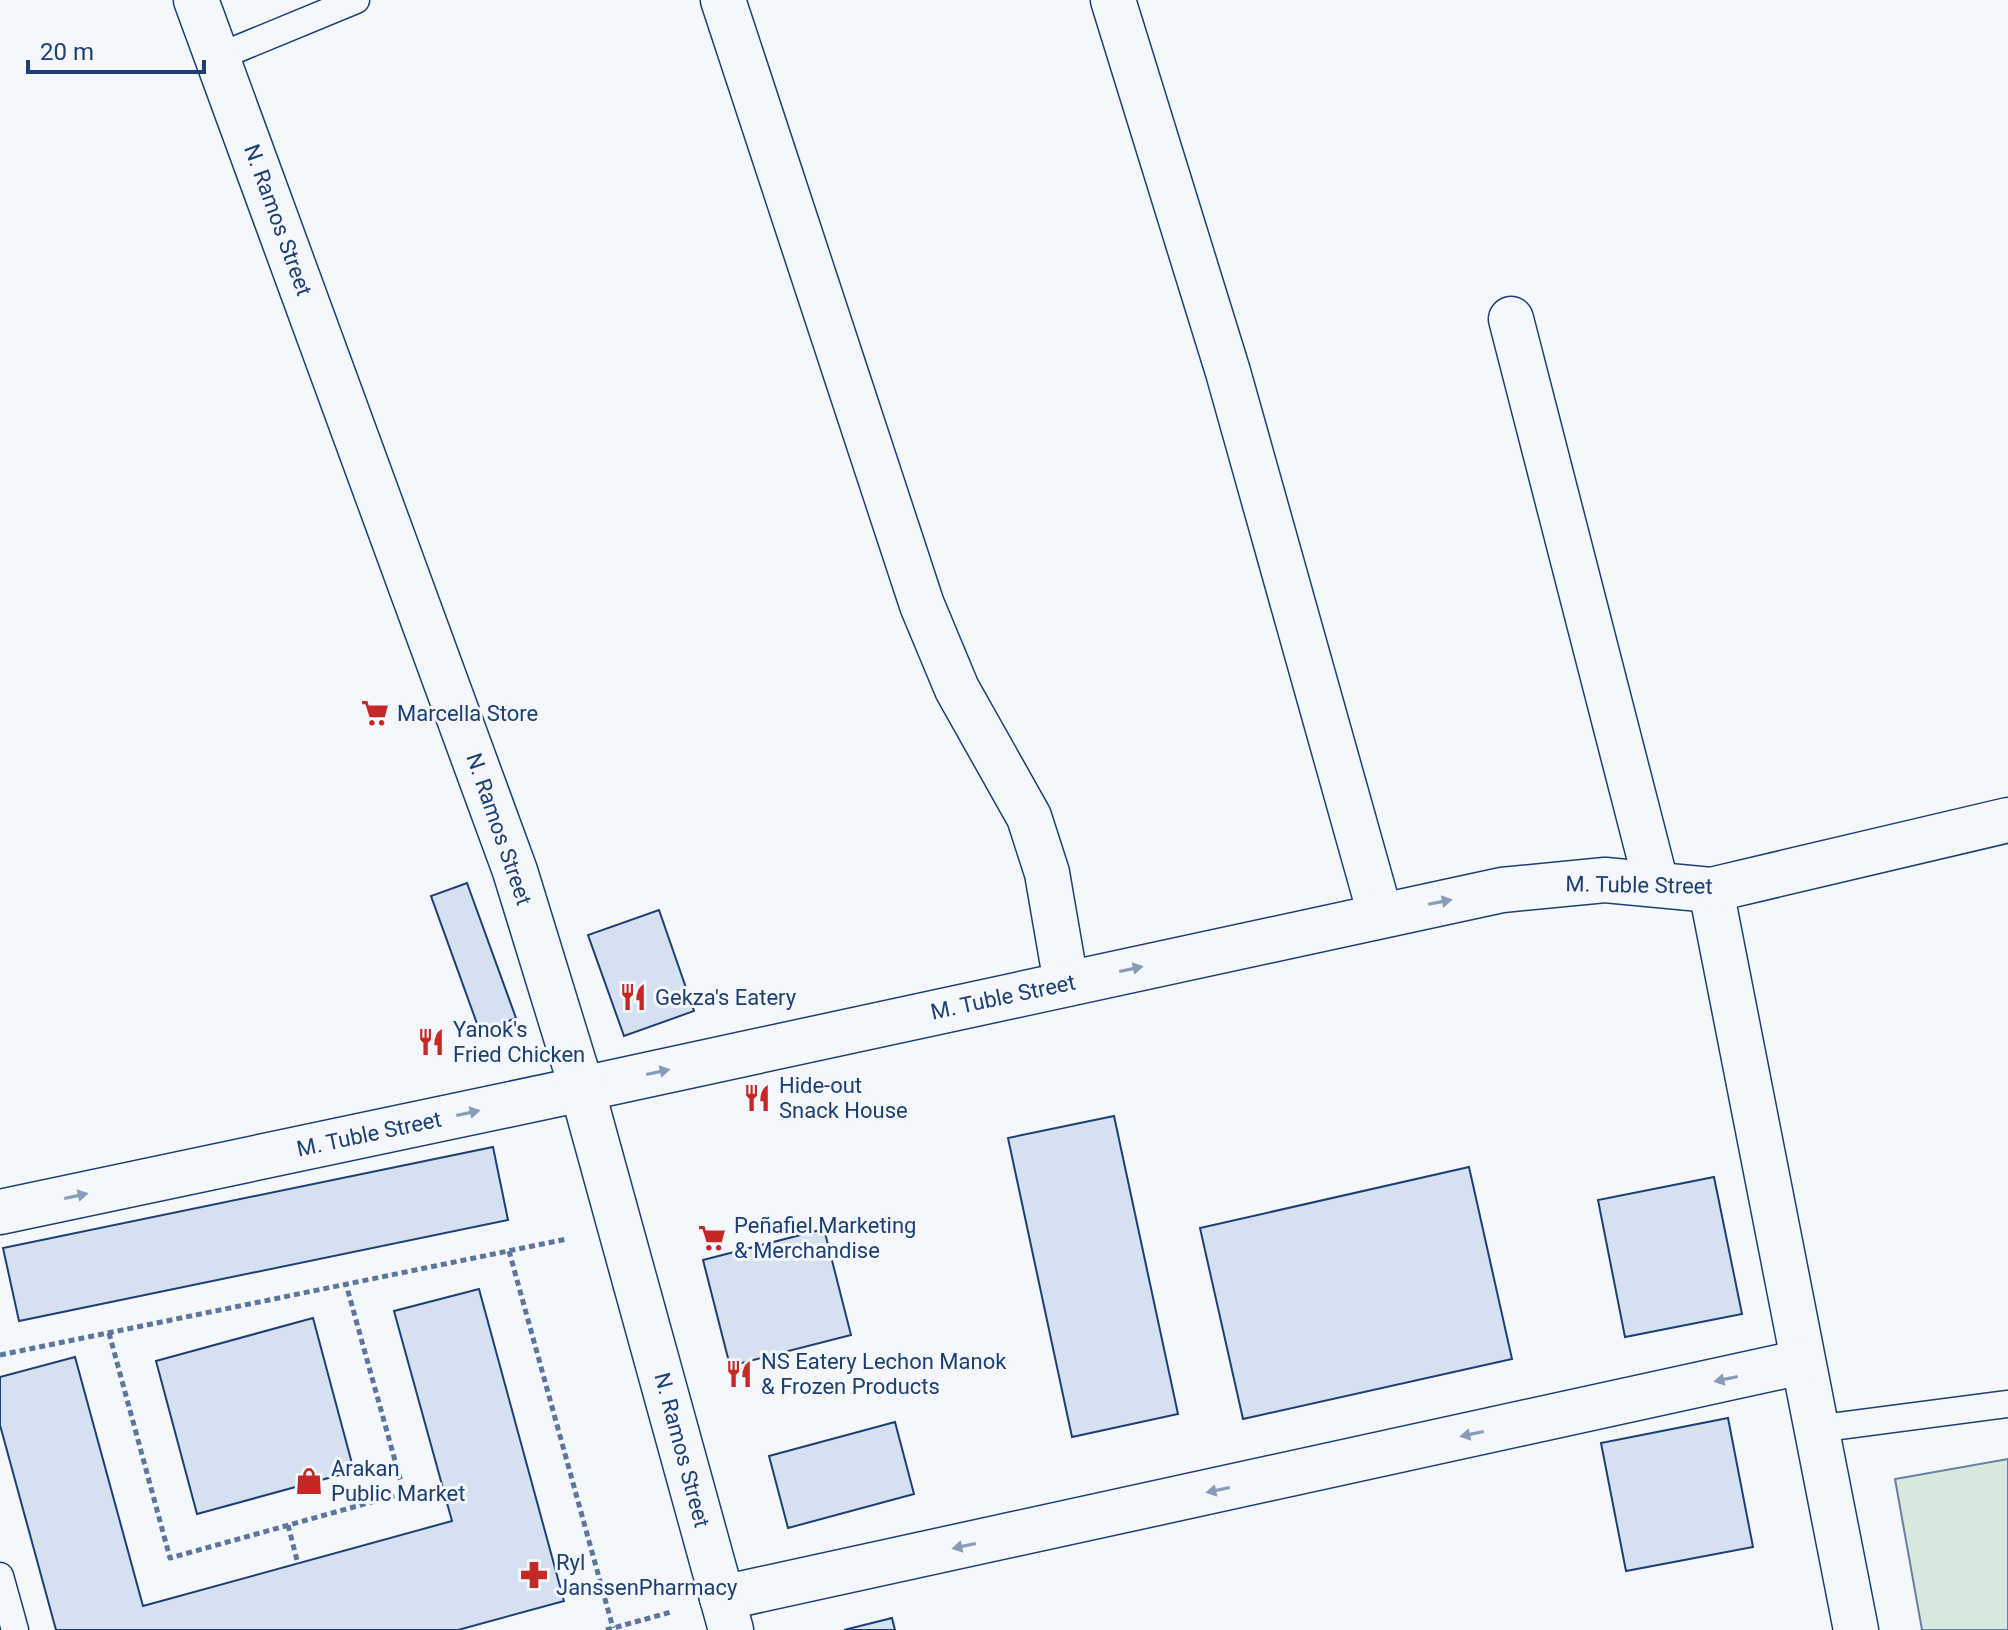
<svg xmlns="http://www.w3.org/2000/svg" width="2008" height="1630" font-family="Roboto,sans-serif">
	<rect width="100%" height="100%" fill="#f4f7fb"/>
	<path fill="#d7e8df" stroke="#687fa3" stroke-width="2" d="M2008 1459V1630H1922L1895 1479Z"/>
	<g fill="#d5e0f0" stroke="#1d3f73" stroke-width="2">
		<path d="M467 883 516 1018 480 1032 431 896Z"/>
		<path d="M659 910 694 1011 624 1036 588 935Z"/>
		<path d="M1114 1116 1178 1414 1072 1437 1008 1138Z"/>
		<path d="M493 1147 508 1220 19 1321 3 1248Z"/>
		<path d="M1469 1167 1512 1359 1243 1419 1200 1228Z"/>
		<path d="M1714 1177 1742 1314 1625 1337 1598 1200Z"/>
		<path d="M824 1229 851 1335 730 1366 703 1260Z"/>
		<path d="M479 1289 564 1601 458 1630H56L0 1425V1377L75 1357 143 1606 452 1521 394 1311Z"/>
		<path d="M313 1318 354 1471 197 1514 156 1361Z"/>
		<path d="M1728 1418 1753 1547 1626 1571 1601 1443Z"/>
		<path d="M895 1422 914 1494 788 1528 769 1456Z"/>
		<path d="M892 1618 895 1630H844Z"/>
	</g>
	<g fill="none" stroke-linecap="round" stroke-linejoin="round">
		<g stroke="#1d3f73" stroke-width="29">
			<g id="lane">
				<path d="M218 57 356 0"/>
				<path d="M1816 1429 2008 1404"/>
				<path d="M0 1576 15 1630"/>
			</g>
		</g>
		<g stroke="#1d3f73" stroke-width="47">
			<g id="street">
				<path d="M723 0 922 605 957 689 1029 817 1047 873 1066 983"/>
				<path d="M1113 0 1228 372 1380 914"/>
				<path d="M1511 319 1656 883"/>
				<path d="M1711 890 1856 1630"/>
				<path d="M582 1089 1502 890 1605 880 1711 890 2008 820"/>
				<path d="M722 1598 1802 1362"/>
			</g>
		</g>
		<g stroke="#1d3f73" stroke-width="47">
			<path id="secondary" d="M0 1212 582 1089"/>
		</g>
		<g stroke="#1d3f73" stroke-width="47">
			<path id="primary" d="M196 0 515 871 582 1089 731 1630"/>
		</g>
		<g stroke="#5e769c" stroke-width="5" stroke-dasharray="6 4" stroke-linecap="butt">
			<path d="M509 1251 613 1628"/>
			<path d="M109 1333 170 1558 404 1493 346 1284"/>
			<path d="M0 1355 567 1239"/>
			<path d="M288 1525 298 1564"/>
			<path d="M606 1630 671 1612"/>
		</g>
		<use href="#lane" stroke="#f4f7fb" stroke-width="26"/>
		<use href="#street" stroke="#f4f7fb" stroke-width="44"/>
		<use href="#secondary" stroke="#f4f7fb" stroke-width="44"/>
		<use href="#primary" stroke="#f4f7fb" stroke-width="44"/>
	</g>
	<defs><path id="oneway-solid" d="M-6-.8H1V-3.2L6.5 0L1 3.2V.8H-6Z" transform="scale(2)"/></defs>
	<g fill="#889bb7">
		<use href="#oneway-solid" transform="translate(1440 902) rotate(-11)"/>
		<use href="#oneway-solid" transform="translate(1131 969) rotate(-12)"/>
		<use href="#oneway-solid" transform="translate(658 1072) rotate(-12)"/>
		<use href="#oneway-solid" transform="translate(468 1113) rotate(-12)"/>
		<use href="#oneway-solid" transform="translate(76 1196) rotate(-12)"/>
		<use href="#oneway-solid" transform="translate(1726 1379) rotate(168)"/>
		<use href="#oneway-solid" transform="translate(1472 1434) rotate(168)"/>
		<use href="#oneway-solid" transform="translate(1218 1490) rotate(168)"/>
		<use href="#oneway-solid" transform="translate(964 1546) rotate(168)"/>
	</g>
	<defs>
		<g id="supermarket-bare" transform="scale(2.16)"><path d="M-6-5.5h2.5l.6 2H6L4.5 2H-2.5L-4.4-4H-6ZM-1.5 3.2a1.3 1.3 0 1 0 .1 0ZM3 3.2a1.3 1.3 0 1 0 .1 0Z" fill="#c62828" stroke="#f4f7fb" stroke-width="2.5" paint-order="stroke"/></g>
		<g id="restaurant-bare" transform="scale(2.16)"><path d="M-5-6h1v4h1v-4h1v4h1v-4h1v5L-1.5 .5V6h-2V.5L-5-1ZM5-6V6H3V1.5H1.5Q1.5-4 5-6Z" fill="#c62828" stroke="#f4f7fb" stroke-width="2.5" paint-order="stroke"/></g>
		<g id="shop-bare" transform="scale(2.16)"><path d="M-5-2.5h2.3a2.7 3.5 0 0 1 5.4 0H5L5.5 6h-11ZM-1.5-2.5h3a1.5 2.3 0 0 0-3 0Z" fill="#c62828" stroke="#f4f7fb" stroke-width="2.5" paint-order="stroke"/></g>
		<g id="pharmacy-bare" transform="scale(2.16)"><path d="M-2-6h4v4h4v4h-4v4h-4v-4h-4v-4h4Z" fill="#c62828" stroke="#f4f7fb" stroke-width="2.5" paint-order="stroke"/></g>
	</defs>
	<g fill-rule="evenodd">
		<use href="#supermarket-bare" x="375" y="713"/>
		<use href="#restaurant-bare" x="633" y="997"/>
		<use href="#restaurant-bare" x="431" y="1042"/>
		<use href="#restaurant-bare" x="757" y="1098"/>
		<use href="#supermarket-bare" x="712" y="1238"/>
		<use href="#restaurant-bare" x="739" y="1374"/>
		<use href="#shop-bare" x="309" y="1481"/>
		<use href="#pharmacy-bare" x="534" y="1575"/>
	</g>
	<g text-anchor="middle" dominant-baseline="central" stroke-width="6" stroke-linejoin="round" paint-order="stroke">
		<g font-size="22" fill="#1d3f73" stroke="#f4f7fb">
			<text transform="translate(278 220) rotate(70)">N. Ramos Street</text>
			<text transform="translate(499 829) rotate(71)">N. Ramos Street</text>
			<text transform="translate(1639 885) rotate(1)">M. Tuble Street</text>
			<text transform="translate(1003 997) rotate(-12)">M. Tuble Street</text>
			<text transform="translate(369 1134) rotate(-12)">M. Tuble Street</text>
			<text transform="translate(682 1450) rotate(75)">N. Ramos Street</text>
		</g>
		<g font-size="22" fill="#1d3f73" stroke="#f4f7fb" text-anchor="start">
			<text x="397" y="713">Marcella Store</text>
			<text x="655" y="997">Gekza's Eatery</text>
			<text x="453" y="1029">Yanok's<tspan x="453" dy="25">Fried Chicken</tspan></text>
			<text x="779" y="1085">Hide-out<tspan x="779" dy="25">Snack House</tspan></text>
			<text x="734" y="1225">Peñafiel Marketing<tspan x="734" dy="25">&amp; Merchandise</tspan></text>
			<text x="761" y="1361">NS Eatery Lechon Manok<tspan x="761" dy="25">&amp; Frozen Products</tspan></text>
			<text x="331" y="1468">Arakan<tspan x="331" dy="25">Public Market</tspan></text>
			<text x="556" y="1562">Ryl<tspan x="556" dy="25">JanssenPharmacy</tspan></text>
		</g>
	</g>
	<path d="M28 60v12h176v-12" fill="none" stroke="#1d3f73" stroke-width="4"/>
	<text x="40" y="60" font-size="24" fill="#1d3f73" stroke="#f4f7fb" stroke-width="6" paint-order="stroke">20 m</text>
</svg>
